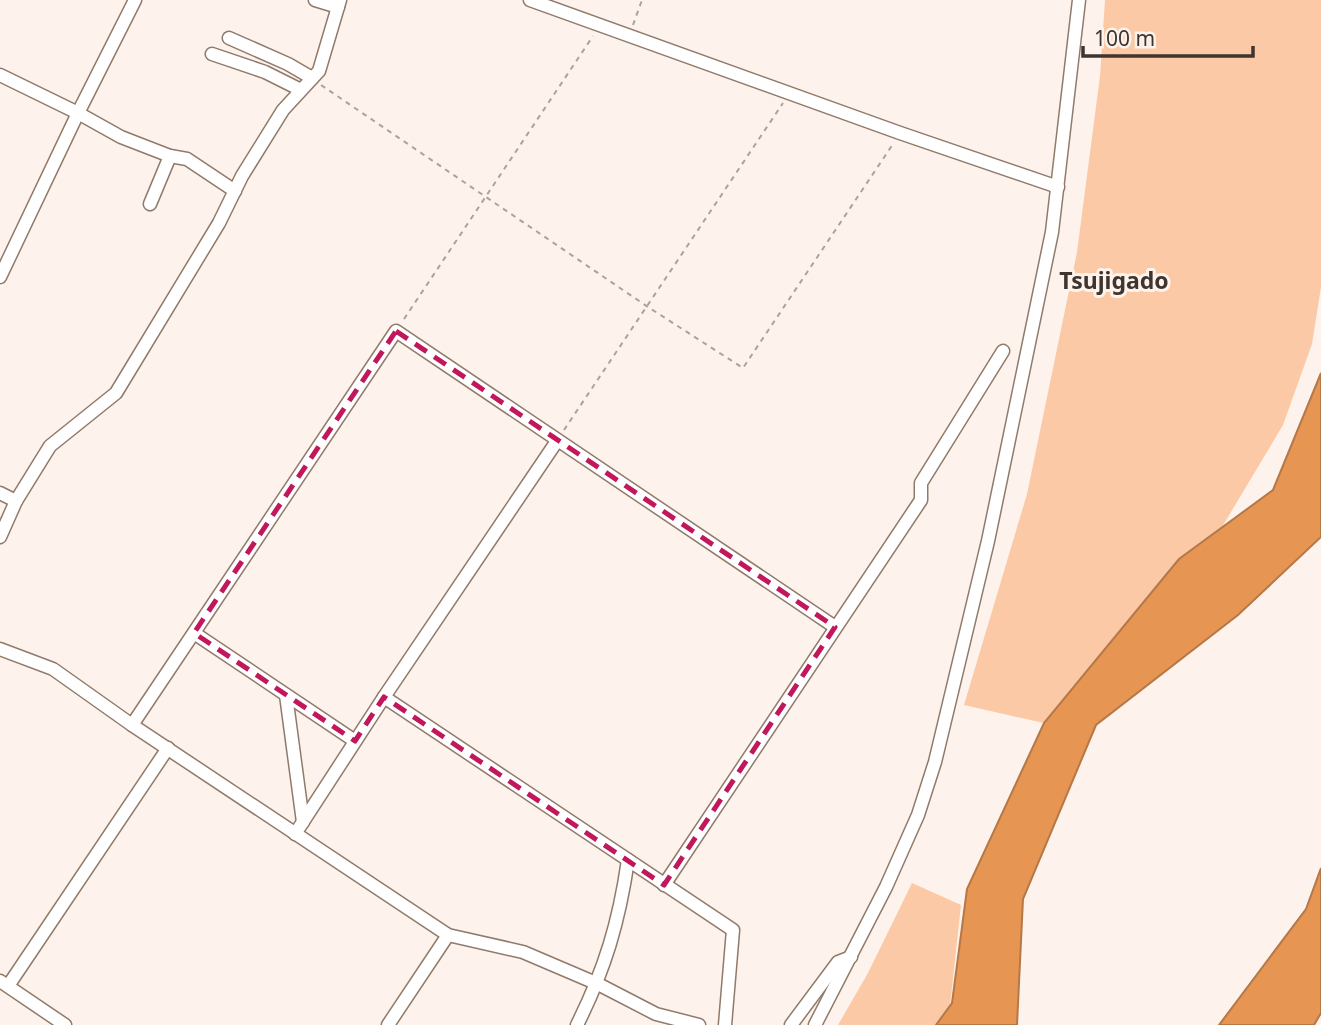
<svg xmlns="http://www.w3.org/2000/svg" width="1321" height="1025" font-family="'Noto Sans',sans-serif">
	<rect width="100%" height="100%" fill="#fdf3ec"/>
	<g fill="#fbc9a5">
		<path d="M1105 0H1321V287L1312 344 1283 425 1222 527 1179 559 1044 723 964 705 1027 494 1077 252 1100 76Z"/>
		<path d="M912 883 961 905 948 1025H838L868 973Z"/>
	</g>
	<g fill="#e79553" stroke="#b57848" stroke-width="2">
		<path d="M1321 373V537L1238 615 1096 725 1023 899 1017 1025H936L952 1003 967 889 1044 723 1179 559 1273 490Z"/>
		<path d="M1321 868V1013L1314 1025H1219L1306 909Z"/>
	</g>
	<g fill="none" stroke-linecap="round" stroke-linejoin="round">
		<g stroke="#907a6a" stroke-width="15">
			<g id="minor">
				<path d="M135 0 78 113 121 137 170 156 187 159 235 191"/>
				<path d="M315 0 338 7"/>
				<path d="M530 0 900 133 1058 187"/>
				<path d="M229 38 288 64 312 78"/>
				<path d="M212 54 265 72 301 90"/>
				<path d="M0 75 78 113 0 277"/>
				<path d="M150 204 170 156"/>
				<path d="M0 493 16 501"/>
				<path d="M0 537 16 501 50 446 116 393 219 223 242 176 283 110 319 71 340 0"/>
				<path d="M194 633 355 741"/>
				<path d="M0 649 53 669 132 725 448 935 523 952 598 984 656 1014 699 1025"/>
				<path d="M286 695 303 822"/>
				<path d="M384 697 733 930 725 1025"/>
				<path d="M132 725 396 331 835 627"/>
				<path d="M295 834 384 697 557 441"/>
				<path d="M664 885 921 500V483L1003 351"/>
				<path d="M0 981 65 1025"/>
				<path d="M8 986 168 748"/>
				<path d="M388 1025 448 935"/>
				<path d="M577 1025C605 969 619 922 628 860"/>
				<path d="M791 1025 838 962 851 957"/>
				<path d="M815 1025 886 887 918 815 935 762 988 541 1052 232 1079 0"/>
			</g>
		</g>
		<g stroke="#aca29c" stroke-width="2" stroke-dasharray="5 5" stroke-linecap="butt">
			<path d="M633 25 642 0"/>
			<path d="M321 85 648 307 743 368 893 144"/>
			<path d="M404 319 593 36"/>
			<path d="M564 430 783 103"/>
		</g>
		<use href="#minor" stroke="#fff" stroke-width="12"/>
	</g>
	<path fill="none" stroke="#c2185b" stroke-width="5" stroke-dasharray="14 9" stroke-linejoin="round" d="M396 331 835 627 664 885 384 697 355 741 194 633Z"/>
	<g text-anchor="middle" dominant-baseline="central" stroke-width="6" stroke-linejoin="round" paint-order="stroke">
		<g font-size="23" font-weight="bold" fill="#3f352f" stroke="#fdf3ec">
			<text x="1114" y="280">Tsujigado</text>
		</g>
	</g>
	<path d="M1083 46v10h170v-10" fill="none" stroke="#3f352f" stroke-width="3.5"/>
	<text x="1094" y="46" font-size="21" fill="#3f352f" stroke="#fdf3ec" stroke-width="5" paint-order="stroke">100 m</text>
</svg>
